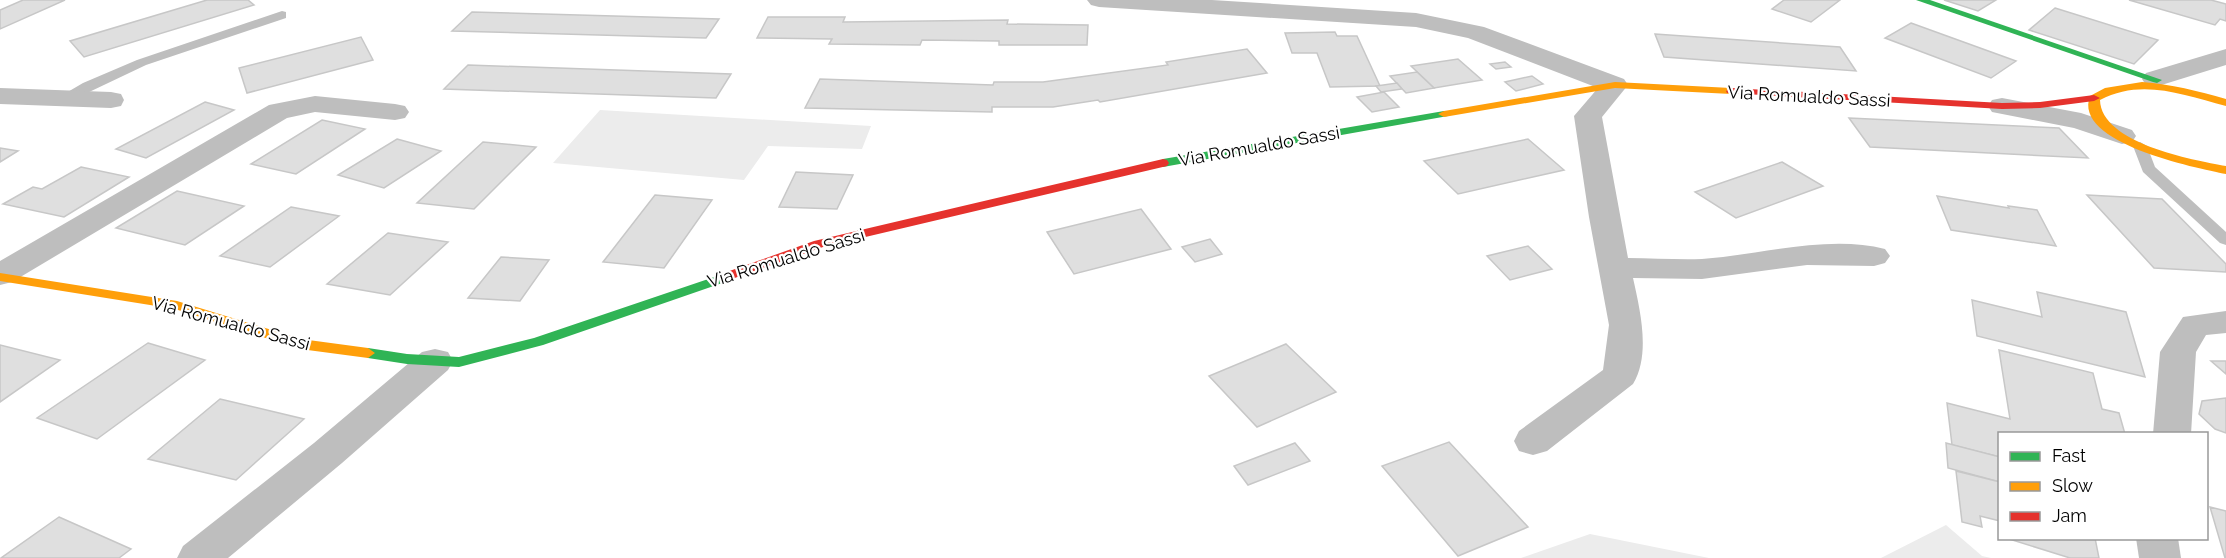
<svg xmlns="http://www.w3.org/2000/svg" width="2226" height="558" font-family="Raleway,sans-serif">
	<rect width="100%" height="100%" fill="#fff"/>
	<g fill="#ececec">
		<path d="M600 110 871 126 862 149 768 146 744 180 553 163Z"/>
		<path d="M1946 525 1982 556 1991 558H1881Z"/>
		<path d="M1590 534 1709 558H1521Z"/>
	</g>
	<g fill="#dfdfdf" stroke="#c7c7c7" stroke-width="1.5">
		<path d="M23 0H65L0 29V10Z"/>
		<path d="M207 0H248L254 5 84 57 70 41Z"/>
		<path d="M1784 0H1840L1811 22 1772 9Z"/>
		<path d="M1944 0H1996L1978 11Z"/>
		<path d="M2129 0H2211L2226 4V21L2220 19 2215 25Z"/>
		<path d="M2055 8 2158 40 2134 64 2029 30Z"/>
		<path d="M472 12 719 19 706 38 452 31Z"/>
		<path d="M768 17H845L843 22 1008 20 1007 24 1088 25 1087 45H999V41L922 40 920 45 829 44 832 39 757 38Z"/>
		<path d="M1911 23 2016 61 1991 78 1885 38Z"/>
		<path d="M1335 32 1337 36H1357L1380 86 1330 87 1317 53H1292L1285 33Z"/>
		<path d="M1655 34 1840 47 1856 71 1664 57Z"/>
		<path d="M361 37 373 60 247 93 239 68Z"/>
		<path d="M1247 49 1267 73 1100 102 1098 100 1053 107H992V112L805 108 820 79 993 85 994 82H1043L1168 65 1166 62Z"/>
		<path d="M1458 59 1482 80 1434 88 1411 66Z"/>
		<path d="M1505 62 1511 67 1496 69 1490 64Z"/>
		<path d="M468 65 731 74 716 98 444 89Z"/>
		<path d="M1417 72 1434 88 1406 93 1390 76Z"/>
		<path d="M1532 76 1543 84 1516 91 1505 82Z"/>
		<path d="M1397 83 1402 89 1381 92 1376 86Z"/>
		<path d="M1384 92 1399 107 1372 112 1357 97Z"/>
		<path d="M205 102 234 110 146 158 116 149Z"/>
		<path d="M1849 118 2059 128 2088 158 1870 147Z"/>
		<path d="M322 120 365 129 296 174 251 164Z"/>
		<path d="M397 139 441 151 384 188 338 175Z"/>
		<path d="M1528 139 1564 170 1458 194 1424 161Z"/>
		<path d="M483 142 536 147 474 209 417 203Z"/>
		<path d="M0 148 18 151 0 162Z"/>
		<path d="M1782 162 1823 186 1736 218 1695 192Z"/>
		<path d="M81 167 129 177 64 217 3 204 33 187 42 189Z"/>
		<path d="M796 172 853 175 837 209 779 207Z"/>
		<path d="M177 191 244 206 185 245 116 228Z"/>
		<path d="M655 195 712 200 664 268 603 262Z"/>
		<path d="M2087 195 2162 199 2226 264V272L2154 268Z"/>
		<path d="M1937 196 2009 208 2008 206 2037 210 2056 246 1951 230Z"/>
		<path d="M291 207 339 216 270 267 220 256Z"/>
		<path d="M1141 209 1171 249 1074 274 1047 232Z"/>
		<path d="M388 233 448 242 390 295 327 284Z"/>
		<path d="M1210 239 1222 254 1195 262 1182 247Z"/>
		<path d="M1528 246 1552 269 1510 280 1487 256Z"/>
		<path d="M501 257 549 260 520 301 468 298Z"/>
		<path d="M2037 292 2126 312 2145 377 1977 336 1972 300 2042 317Z"/>
		<path d="M148 343 205 360 97 439 37 418Z"/>
		<path d="M1286 344 1336 392 1257 427 1209 376Z"/>
		<path d="M0 345 60 360 0 402Z"/>
		<path d="M1999 350 2093 373 2102 409 2119 413 2125 434H2000V457L1952 445 1947 403 2010 419Z"/>
		<path d="M2211 361H2226V374Z"/>
		<path d="M2226 398V433L2215 429 2199 414 2202 401Z"/>
		<path d="M220 399 304 419 236 480 148 459Z"/>
		<path d="M1449 442 1528 527 1458 556 1382 466Z"/>
		<path d="M1295 443 1310 461 1248 485 1234 466Z"/>
		<path d="M1946 443 2000 457V482L1948 468Z"/>
		<path d="M1956 471 2000 482V521L1980 516 1982 527 1962 522Z"/>
		<path d="M2210 507 2226 511V558H2225Z"/>
		<path d="M59 517 131 549 119 558H1Z"/>
		<path d="M2006 538H2095L2099 558H2070Z"/>
	</g>
	<g fill="none" stroke-linecap="round" stroke-linejoin="round">
		<g fill="#bebebe" fill-rule="evenodd">
			<path d="M282 11 286 12V18L146 65 66 103 61 104 54 100 83 83 137 60Z"/>
			<path d="M2140 142 2147 146 2155 167 2226 232V245L2220 243 2143 172 2133 146Z"/>
		</g>
		<g fill="#bebebe" fill-rule="evenodd">
			<path d="M1087 0H1212L1416 13 1484 27 1624 79 1628 85 1602 117 1628 258C1653 258 1678 260 1702 259 1760 255 1828 234 1885 249L1890 256 1885 263 1874 266 1807 265 1702 279 1633 278C1640 310 1651 354 1633 384L1547 451 1533 455 1519 451 1514 441 1519 431 1603 370 1609 325 1589 217 1574 116 1598 88 1468 38 1416 27 1099 7 1091 5Z"/>
			<path d="M2226 49V65L2155 87 2146 85 2142 79 2146 73Z"/>
			<path d="M0 88 111 92 121 94 124 100 121 106 111 108 0 104Z"/>
			<path d="M315 96 395 104 405 106 409 112 405 118 395 120 315 112 287 118 12 282 0 285V261L269 105Z"/>
			<path d="M2002 98 2081 113 2132 130 2136 136 2132 142 2122 144 2074 128 1992 112 1988 106 1992 100Z"/>
			<path d="M2226 311V333L2206 335 2196 352 2191 434H2153L2160 352 2183 317Z"/>
			<path d="M435 349 448 352 453 361 448 370 342 463 228 558H177L183 546 314 443 422 352Z"/>
			<path d="M2136 538H2178L2181 558H2139Z"/>
		</g>
		<g fill="#30b455" fill-rule="evenodd">
			<path d="M1916 0H1930L2162 80 2157 83 2153 82Z"/>
			<path d="M1444 111 1450 114 1448 116 1163 167 1157 163 1163 159Z"/>
			<path d="M726 273 733 277 731 280 543 345 459 367 407 364 368 358 361 353 368 348 407 354 459 357 534 338Z"/>
		</g>
		<g fill="#ff9f0a" fill-rule="evenodd">
			<path d="M1615 82 1731 88 1736 91 1731 94 1615 88 1444 117 1438 114 1444 111Z"/>
			<path d="M2142 82C2171 84 2198 91 2226 99V106C2183 95 2142 78 2100 100 2101 143 2192 160 2226 166V174C2196 168 2072 143 2090 96L2105 88Z"/>
			<path d="M0 273 177 301 301 339 368 348 375 353 368 358 300 349 175 309 0 281Z"/>
		</g>
		<g fill="#e5322d" fill-rule="evenodd">
			<path d="M1731 88 2002 103 2040 102 2094 95 2100 98 2094 101 2040 108 2002 109 1727 93 1726 91Z"/>
			<path d="M1163 159 1167 160 1169 163 1167 166 823 247 726 281 719 277 721 274 814 241Z"/>
		</g>
	</g>
	<g text-anchor="middle" dominant-baseline="central" stroke-width="4.5" stroke-linejoin="round" paint-order="stroke">
		<g font-size="18" fill="#000" stroke="#fff">
			<text transform="translate(1809 96) rotate(3)">Via Romualdo Sassi</text>
			<text transform="translate(1259 146) rotate(-10)">Via Romualdo Sassi</text>
			<text transform="translate(786 258) rotate(-17)">Via Romualdo Sassi</text>
			<text transform="translate(231 323) rotate(15)">Via Romualdo Sassi</text>
		</g>
	</g>
	<rect x="1998" y="432" width="210" height="108" fill="#ffffff" stroke="#999999" stroke-width="1.5"/>
	<rect x="2010" y="452" width="30" height="9" fill="#30b455" stroke="#999999" stroke-width="1.5"/>
	<text x="2052" y="462" font-size="18" fill="#000000">Fast</text>
	<rect x="2010" y="482" width="30" height="9" fill="#ff9f0a" stroke="#999999" stroke-width="1.5"/>
	<text x="2052" y="492" font-size="18" fill="#000000">Slow</text>
	<rect x="2010" y="512" width="30" height="9" fill="#e5322d" stroke="#999999" stroke-width="1.5"/>
	<text x="2052" y="522" font-size="18" fill="#000000">Jam</text>
</svg>
